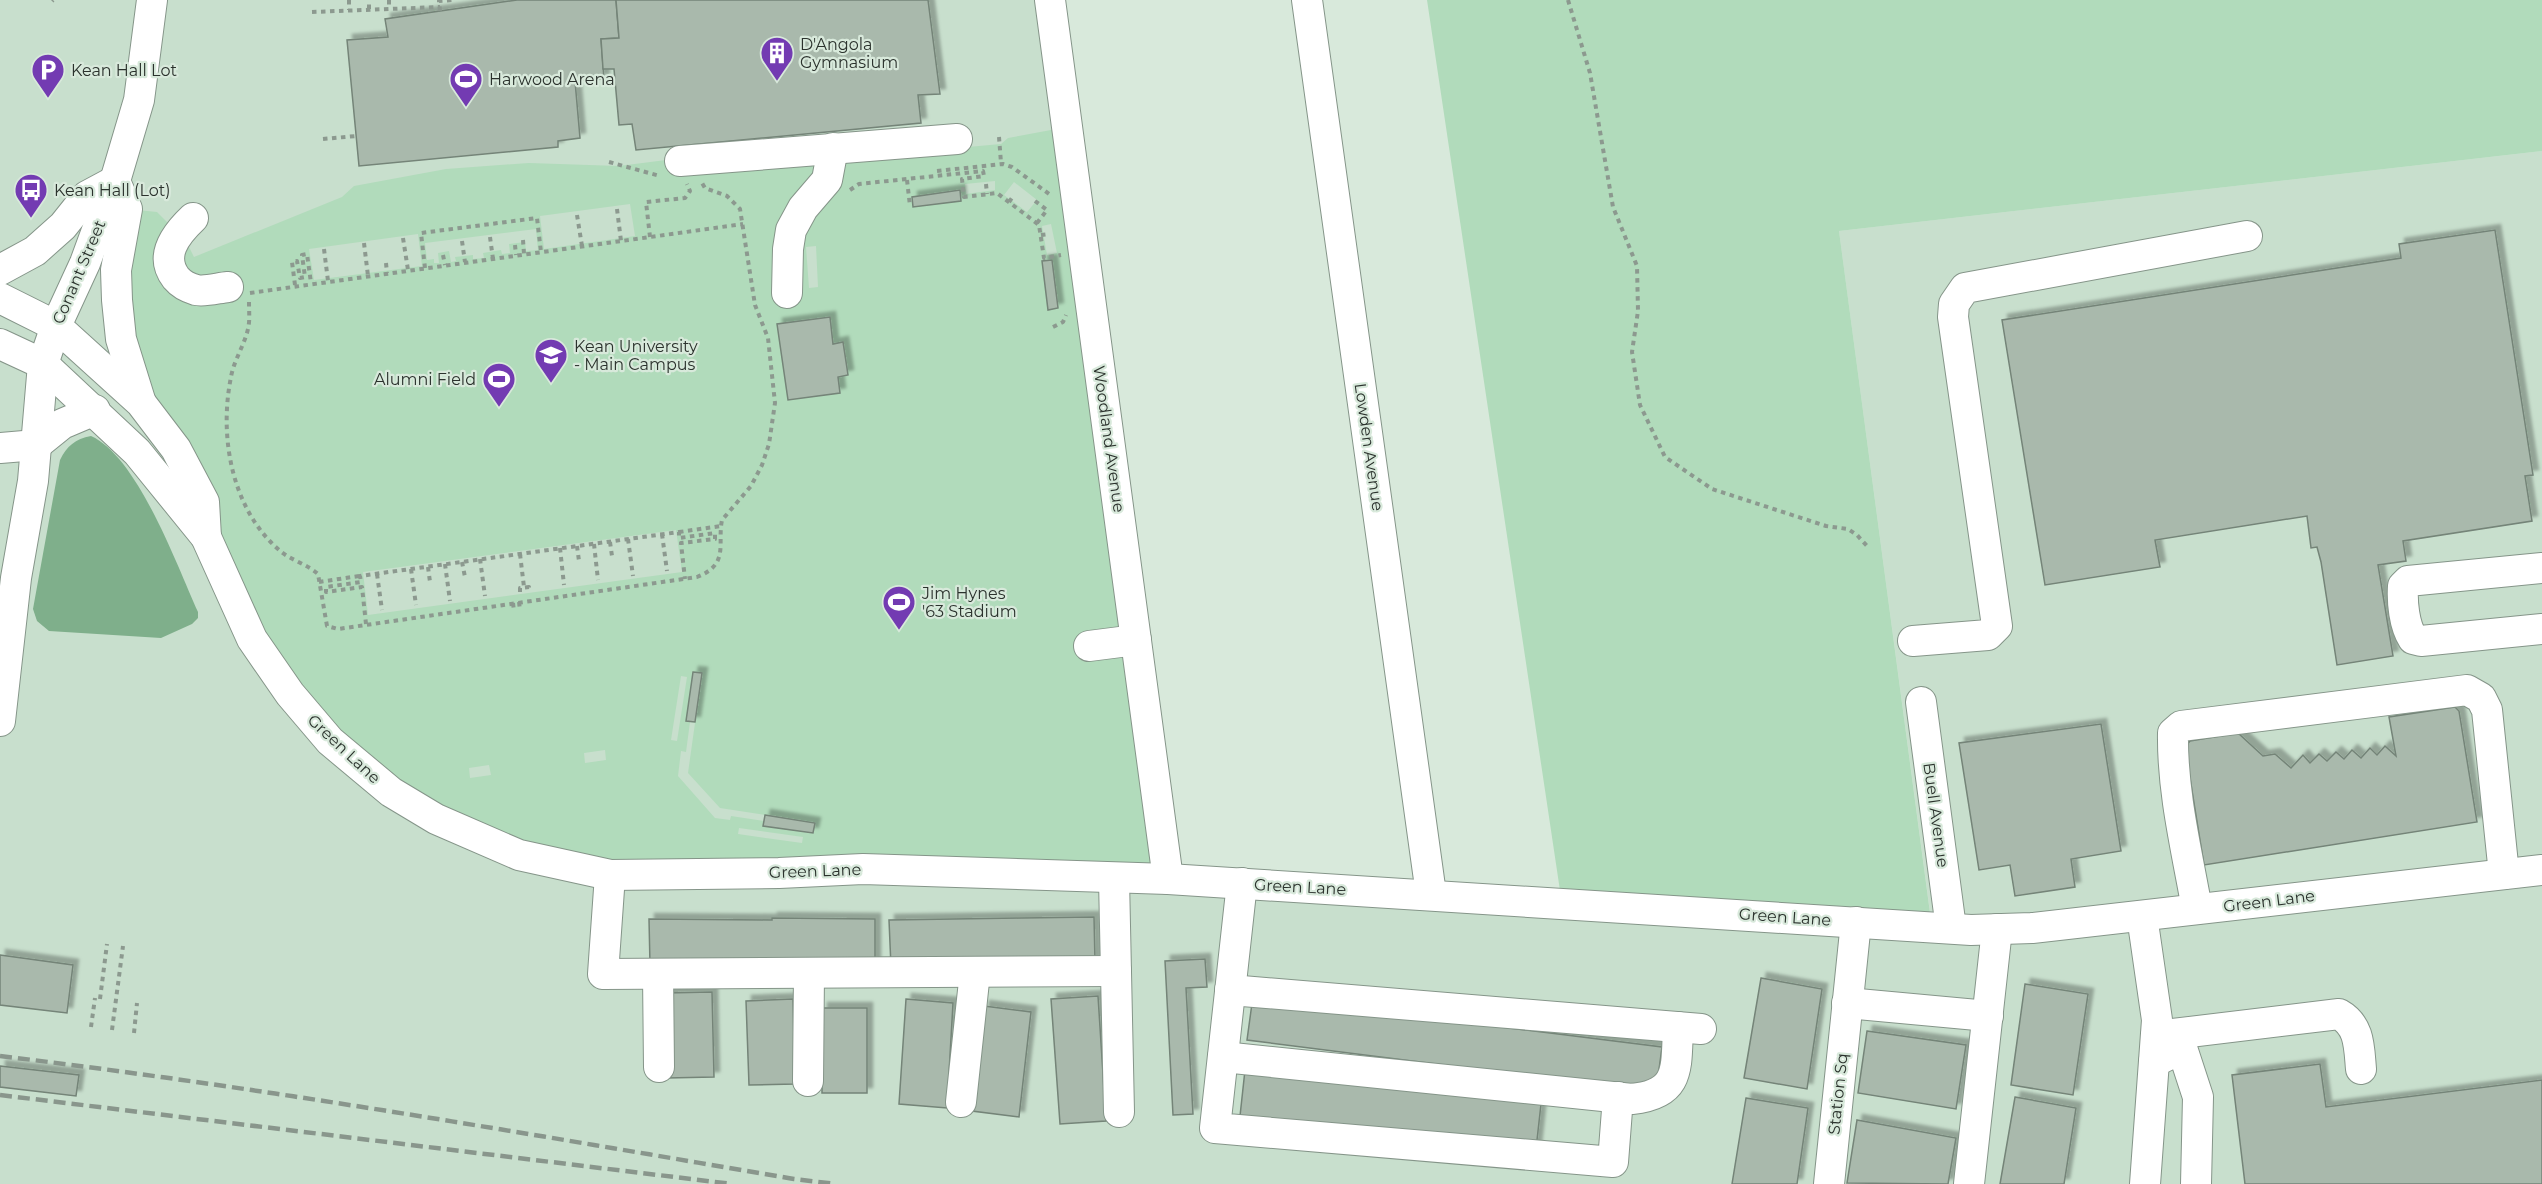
<svg xmlns="http://www.w3.org/2000/svg" width="2542" height="1184" font-family="Montserrat,sans-serif">
	<defs>
		<filter id="shadow"><feDropShadow dx="5.5" dy="-5.5" stdDeviation="1.5" flood-color="#0004"/></filter>
	</defs>
	<rect width="100%" height="100%" fill="#d8e9db"/>
	<path fill="#c8dfcd" d="M0 0H1050L1168 879 1930 912 1839 231 2542 151V1184H0Z"/>
	<g fill="#b1dbbb" fill-rule="evenodd">
		<path d="M1427 0H2542V151L1839 231 1930 913 1562 904Z"/>
		<path d="M1067 127 1168 879 610 875 475 837 305 714 121 339 127 209 157 212 169 224 183 235 194 257 342 197 354 186 446 169 529 163 619 166 666 160 934 150 1001 144 1008 138ZM995 181V190L966 194 965 184ZM1014 182 1037 200 1027 212 1004 195ZM630 204 635 236 544 249 540 216ZM1051 224 1057 253 1047 255 1042 226ZM536 229 538 250 526 251 525 242 509 244 510 253 502 254 501 250 483 253 484 258 473 259V255L455 257 456 261 451 262 449 251 438 253 439 263H434V259L427 260 425 243ZM418 234 422 266 314 280 309 249ZM816 246 818 287 809 288 806 247ZM676 530 682 572 368 615 363 572ZM681 676 687 677 677 741 671 740ZM690 722 695 723 688 773 720 808 765 815 764 821 731 816 730 820 715 818 678 776 681 751 686 752ZM605 750 606 760 585 763 584 753ZM489 765 491 775 470 778 469 768ZM739 828 803 837 802 843 738 834Z"/>
	</g>
	<path fill="#7faf8b" d="M91 436C138 457 177 566 198 612V618L192 624 161 638 49 631 37 621 33 609 60 460C67 446 75 439 91 436Z"/>
	<g fill="#a9b9ac" stroke="#748478" stroke-width="1.5" filter="url(#shadow)">
		<path d="M517 0H616L619 38 601 39 604 79 575 81 580 138 558 141V147L359 166 347 40 388 37 385 19Z"/>
		<path d="M616 0H928L940 94 918 95 921 123 636 150 632 124 619 125 614 69H603L601 39 619 38Z"/>
		<path d="M960 190 961 201 913 207 912 197Z"/>
		<path d="M2495 230 2533 475 2525 476 2532 521 2403 541 2406 561 2378 565 2393 656 2337 665 2321 562 2317 547 2311 548 2307 516 2155 540 2160 567 2045 585 2002 320 2401 258 2399 244Z"/>
		<path d="M1052 260 1058 308 1048 310 1042 261Z"/>
		<path d="M830 317 833 344 843 342 848 375 838 377 840 393 788 400 777 324Z"/>
		<path d="M693 672 702 673 695 722 686 721Z"/>
		<path d="M2455 707 2459 711 2477 822 2204 865 2185 747 2190 741 2238 733 2263 756 2275 754 2291 768 2303 755 2310 763 2319 754 2327 761 2336 752 2344 759 2352 750 2361 758 2370 748 2377 755 2385 746 2396 756 2389 717Z"/>
		<path d="M2101 724 2121 851 2071 859 2075 887 2015 896 2010 865 1979 870 1959 743Z"/>
		<path d="M765 815 815 823 813 833 763 826Z"/>
		<path d="M1094 917 1095 962 891 967 889 920Z"/>
		<path d="M772 918 875 919V966L650 965 649 919 772 920Z"/>
		<path d="M0 955 73 965 67 1013 0 1005Z"/>
		<path d="M1205 959 1207 987 1186 988 1193 1114 1173 1115 1165 961Z"/>
		<path d="M1761 978 1822 989 1807 1089 1744 1078Z"/>
		<path d="M2025 984 2088 994 2073 1095 2011 1085Z"/>
		<path d="M712 992 714 1077 667 1078 666 993Z"/>
		<path d="M1098 996 1106 1121 1060 1124 1051 999Z"/>
		<path d="M1253 996 1662 1047 1656 1092 1247 1040Z"/>
		<path d="M793 999 795 1084 749 1085 746 1001Z"/>
		<path d="M906 999 953 1003 947 1108 899 1104Z"/>
		<path d="M984 1006 1031 1012 1019 1117 972 1111Z"/>
		<rect x="822" y="1008" width="45" height="85"/>
		<path d="M1867 1031 1966 1045 1956 1109 1858 1093Z"/>
		<path d="M2320 1064 2326 1107 2542 1080V1184H2245L2232 1075Z"/>
		<path d="M0 1066 79 1075 76 1096 0 1087Z"/>
		<path d="M1245 1070 1541 1104 1536 1149 1240 1116Z"/>
		<path d="M2015 1097 2076 1108 2064 1184H2000Z"/>
		<path d="M1746 1098 1808 1108 1797 1184H1732Z"/>
		<path d="M1857 1120 1956 1138 1948 1184 1847 1183Z"/>
	</g>
	<g fill="none" stroke-linecap="round" stroke-linejoin="round">
		<g stroke="#859589" stroke-width="32">
			<g id="minor">
				<path d="M1050 0 1168 879"/>
				<path d="M1307 0 1431 894"/>
				<path d="M680 161 957 139"/>
				<path d="M115 181 127 209 116 270 117 300 121 339 140 400"/>
				<path d="M193 218C176 234 159 256 176 278 181 284 189 288 196 290 205 292 218 288 228 287"/>
				<path d="M0 270 35 251 63 226 87 196 115 181"/>
				<path d="M787 293 788 249 791 230 803 208 827 180 833 148"/>
				<path d="M0 298 56 326 141 403 176 449 204 502 206 537"/>
				<path d="M0 344 43 364 137 452 206 537 252 639 290 694 330 741 391 792 436 819 519 855 610 875 779 873 863 869 1168 879 1971 930 2032 928 2542 870"/>
				<path d="M0 448 36 445 62 424 95 410"/>
				<path d="M2542 568 2408 581 2403 586C2402 602 2404 625 2413 639L2421 641 2542 629"/>
				<path d="M1913 641 1988 635 1997 626 1953 317 1954 304 1965 288 2247 236"/>
				<path d="M1089 646 1136 640"/>
				<path d="M1921 702 1951 928"/>
				<path d="M0 721 16 578 33 481 43 364 56 326 85 263 115 181 139 100 152 0"/>
				<path d="M610 875 603 974 1116 971"/>
				<path d="M1114 879 1119 1112"/>
				<path d="M1242 883 1215 1128 1613 1162 1618 1097"/>
				<path d="M2197 909C2187 852 2172 792 2173 733L2181 726 2467 690 2481 698 2487 710 2504 874"/>
				<path d="M2142 916 2157 1020 2145 1184"/>
				<path d="M658 974 659 1067"/>
				<path d="M1230 990 1701 1029"/>
				<path d="M1847 1003 1988 1016"/>
				<path d="M2156 1036 2339 1014C2360 1026 2359 1047 2361 1069"/>
				<path d="M1223 1057 1632 1099C1681 1094 1676 1068 1678 1027"/>
				<path d="M2154 1062 2182 1048 2198 1097 2196 1184"/>
				<path d="M808 1081 809 973"/>
				<path d="M961 1102 975 972"/>
				<path d="M1829 1184 1856 922"/>
				<path d="M1969 1184 1997 929"/>
			</g>
		</g>
		<g stroke="#8c998f" stroke-width="4" stroke-dasharray="4.5 4.5" stroke-linecap="butt">
			<path d="M349 0V10"/>
			<path d="M389 0V9"/>
			<path d="M1568 0 1590 73 1613 207 1637 266 1638 311 1632 352 1640 405 1665 457 1712 489 1826 526 1848 529 1857 535 1867 546"/>
			<path d="M52 1 53 0"/>
			<path d="M369 9V0"/>
			<path d="M440 11 439 1 453 0"/>
			<path d="M312 12 440 7"/>
			<path d="M999 137 1001 163"/>
			<path d="M323 139 356 136"/>
			<path d="M609 162 660 176"/>
			<path d="M937 171 1003 164 1012 167 1052 196"/>
			<path d="M907 180 910 206"/>
			<path d="M986 184 987 194"/>
			<path d="M850 190 859 184 983 171 984 176 962 179 964 197 997 193 1039 225 1044 258 1061 255"/>
			<path d="M1035 201 1047 210 1037 223"/>
			<path d="M1009 202 1014 195"/>
			<path d="M617 209 621 241"/>
			<path d="M577 215 582 246"/>
			<path d="M1041 235 1049 234"/>
			<path d="M490 237 493 259"/>
			<path d="M650 237 646 202 685 198 690 191 687 184"/>
			<path d="M403 238 408 270"/>
			<path d="M523 240 524 254"/>
			<path d="M462 241 465 262"/>
			<path d="M364 243 368 276"/>
			<path d="M515 245 516 255"/>
			<path d="M324 249 328 281"/>
			<path d="M443 255 445 265"/>
			<path d="M386 263 387 273"/>
			<path d="M425 268 421 233 537 218 541 252"/>
			<path d="M295 285 292 262 297 261 300 278 305 277 302 255 307 254 311 283"/>
			<path d="M250 293 743 224"/>
			<path d="M249 302C249 311 250 321 248 329 244 346 234 360 231 377 219 436 231 508 279 550 290 560 307 564 318 574L327 626 338 629 697 577C730 564 717 544 722 520L751 486 762 465 769 444 775 403 768 338 755 305 740 209 727 196 705 188 702 183"/>
			<path d="M1053 327 1063 322 1066 315"/>
			<path d="M679 532 721 526"/>
			<path d="M662 534 667 571"/>
			<path d="M628 539 633 576"/>
			<path d="M610 542 612 556"/>
			<path d="M594 544 598 580"/>
			<path d="M577 546 579 561"/>
			<path d="M560 548 564 585"/>
			<path d="M520 554 524 587"/>
			<path d="M480 559 485 596"/>
			<path d="M462 562 465 577"/>
			<path d="M445 564 450 601"/>
			<path d="M428 567 430 582"/>
			<path d="M411 569 416 605"/>
			<path d="M377 574 382 610"/>
			<path d="M319 582 359 576"/>
			<path d="M520 592V588L529 587V591"/>
			<path d="M519 602 520 610"/>
			<path d="M513 603 514 611"/>
			<path d="M366 624 362 587 326 592V587L361 582 360 576 679 532V538L715 533V539L681 543 685 579"/>
			<path d="M100 999 107 944"/>
			<path d="M91 1027 95 998"/>
			<path d="M112 1030 123 946"/>
			<path d="M134 1033 137 1003"/>
		</g>
		<use href="#minor" stroke="#fff" stroke-width="30"/>
		<g stroke="#89968c" stroke-width="4.5" stroke-dasharray="12 6" stroke-linecap="butt">
			<path d="M0 1056C266 1088 530 1134 794 1179L836 1184"/>
			<path d="M0 1095 732 1184"/>
		</g>
	</g>
	<defs>
		<g id="building-pin" transform="scale(1.725)"><path d="M0 17L-7.5 6A9.5 9.5 0 1 1 7.5 6Z" fill="#733bb2" stroke="#d8e9db"/><path d="M-4-6H4V6H1V3H-1V6H-4ZM-2.5-4.3h1.7v1.8h-1.7ZM.8-4.3h1.7v1.8H.8ZM-2.5-1h1.7V.8h-1.7ZM.8-1h1.7V.8H.8Z" fill="#fff"/></g>
		<g id="parking-pin" transform="scale(1.725)"><path d="M0 17L-7.5 6A9.5 9.5 0 1 1 7.5 6Z" fill="#733bb2" stroke="#d8e9db"/><path d="M-3.5-5.5H1a3.5 3.5 0 0 1 0 7H-1V5.5H-3.5ZM-1-3.4V-.6H.8a1.4 1.4 0 0 0 0-2.8Z" fill="#fff"/></g>
		<g id="stadium-pin" transform="scale(1.725)"><path d="M0 17L-7.5 6A9.5 9.5 0 1 1 7.5 6Z" fill="#733bb2" stroke="#d8e9db"/><path d="M0-5a6.5 5 0 1 0 0 10a6.5 5 0 1 0 0-10ZM-3.5-1.8h7v3.6h-7Z" fill="#fff"/></g>
		<g id="bus-pin" transform="scale(1.725)"><path d="M0 17L-7.5 6A9.5 9.5 0 1 1 7.5 6Z" fill="#733bb2" stroke="#d8e9db"/><path d="M-5-6H5V4H4V6H2V4H-2V6H-4V4H-5ZM-3.5-4V0h7V-4ZM-3.5 1.2v1.5H-2V1.2ZM2 1.2v1.5H3.5V1.2Z" fill="#fff"/></g>
		<g id="university-pin" transform="scale(1.725)"><path d="M0 17L-7.5 6A9.5 9.5 0 1 1 7.5 6Z" fill="#733bb2" stroke="#d8e9db"/><path d="M0-5L7-2L0 1L-7-2ZM-4 1L0 2.5L4 1V4Q0 6-4 4Z" fill="#fff"/></g>
	</defs>
	<g fill-rule="evenodd">
		<use href="#building-pin" x="777" y="53"/>
		<use href="#parking-pin" x="48" y="70"/>
		<use href="#stadium-pin" x="466" y="79"/>
		<use href="#bus-pin" x="31" y="190"/>
		<use href="#university-pin" x="551" y="355"/>
		<use href="#stadium-pin" x="499" y="379"/>
		<use href="#stadium-pin" x="899" y="602"/>
	</g>
	<g text-anchor="middle" dominant-baseline="central" stroke-width="4.5" stroke-linejoin="round" paint-order="stroke">
		<g font-size="16" fill="#2b322d" stroke="#d8e9db" text-anchor="start">
			<text x="800" y="44">D'Angola<tspan x="800" dy="18">Gymnasium</tspan></text>
			<text x="71" y="70">Kean Hall Lot</text>
			<text x="489" y="79">Harwood Arena</text>
			<text x="54" y="190">Kean Hall (Lot)</text>
			<text x="574" y="346">Kean University<tspan x="574" dy="18">- Main Campus</tspan></text>
			<text x="476" y="379" text-anchor="end">Alumni Field</text>
			<text x="922" y="593">Jim Hynes<tspan x="922" dy="18">'63 Stadium</tspan></text>
		</g>
		<g font-size="16" fill="#2b322d" stroke="#d8e9db">
			<text transform="translate(79 272) rotate(-67)">Conant Street</text>
			<text transform="translate(1109 439) rotate(82)">Woodland Avenue</text>
			<text transform="translate(1369 447) rotate(82)">Lowden Avenue</text>
			<text transform="translate(344 749) rotate(43)">Green Lane</text>
			<text transform="translate(1936 815) rotate(82)">Buell Avenue</text>
			<text transform="translate(815 871) rotate(-2)">Green Lane</text>
			<text transform="translate(1300 887) rotate(3)">Green Lane</text>
			<text transform="translate(2269 901) rotate(-7)">Green Lane</text>
			<text transform="translate(1785 917) rotate(4)">Green Lane</text>
			<text transform="translate(1838 1094) rotate(-84)">Station Sq</text>
		</g>
	</g>
</svg>
